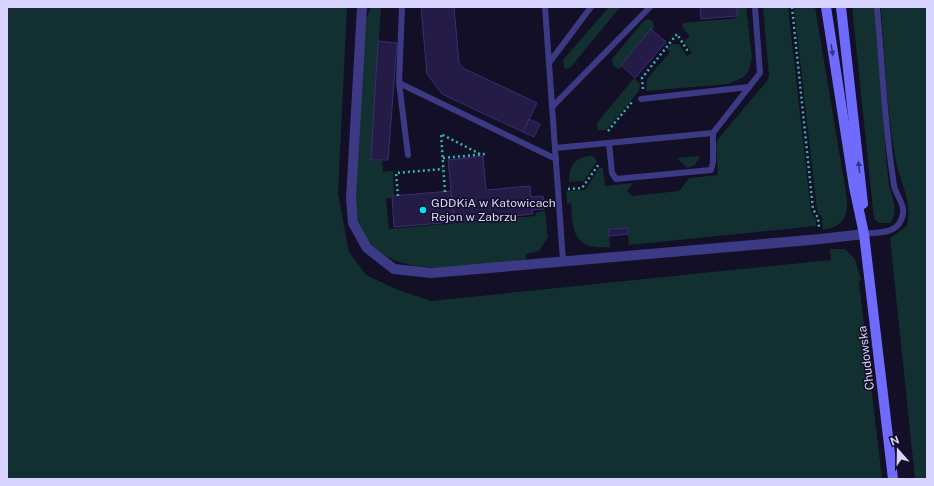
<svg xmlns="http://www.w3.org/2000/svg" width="934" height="486" font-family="'Public Sans',sans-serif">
	<rect width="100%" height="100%" fill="#130f26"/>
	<g fill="#12302f">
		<path d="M7 7H347L338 194 349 252 366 275 396 289 431 301 831 260 830 249H845L855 259 861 280 859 282 882 479H7Z"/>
		<path d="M371 7H381L371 160 382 161 383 172 393 171 394 196 386 199 389 229 535 216 537 212 545 211 548 237 539 251 526 254V260C464 265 362 292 355 200L364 25Z"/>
		<path d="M609 7H620L571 67 567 69 564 68 563 60Z"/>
		<path d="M737 7H746L752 57 748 72 742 78 728 84 646 91 647 79 670 52 667 49 672 44H679L687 56 692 53 684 41 690 37 682 26 683 23 737 18Z"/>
		<path d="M763 7H788L811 212 816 220V226L629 245 627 228 609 229 610 247C574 250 573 234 571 203L567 204 566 191 585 190 599 168H603L605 186 633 183 627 191 632 196 679 191 689 178 718 175 716 146 718 139 767 81 769 76Z"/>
		<path d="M794 7H815L847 199C848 218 842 227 823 230L822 218 817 210Z"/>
		<path d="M852 7H877C881 64 882 121 888 177 889 192 901 212 890 223H879L874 219Z"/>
		<path d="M881 7H927V479H915L890 238 907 226C913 201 899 181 895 156 886 107 885 56 881 7Z"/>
		<path d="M648 19 652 21 654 26 653 30 651 29 621 65 622 67 618 69 613 66 612 59 644 21Z"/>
		<path d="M634 78 640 84 639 91 606 130H598L597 123Z"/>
		<path d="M590 156H593L597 161 584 181 569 182C569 167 574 157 590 156Z"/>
		<path d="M700 156 695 165 687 168 677 158Z"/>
	</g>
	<g fill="#241b47" stroke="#3b2d73">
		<path d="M421 7H454L459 63 463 68 537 103 523 132 442 94 427 74Z"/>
		<path d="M700 7H737V16L701 19Z"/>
		<path d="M651 29 666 42 635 78 621 65Z"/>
		<path d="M378 41 397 43 388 160H371Z"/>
		<path d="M529 119 540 124 534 137 523 132Z"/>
		<path d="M483 156 486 190 530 186 531 197 543 196 544 209 532 210 533 214 454 222 448 160Z"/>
		<path d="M451 191 454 222 394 227 392 196Z"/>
		<path d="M628 228V234L609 236V229Z"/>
	</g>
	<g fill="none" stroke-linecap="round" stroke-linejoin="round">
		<g stroke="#2fb8b0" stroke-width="2.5" stroke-dasharray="2 3" stroke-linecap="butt">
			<path d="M792 7 813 209 818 218 819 227"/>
			<path d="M643 89 642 78 677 34 689 53"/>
			<path d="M608 131 632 102"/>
			<path d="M443 158 486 154"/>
			<path d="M568 189 582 188 599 164"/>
			<path d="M445 192 441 134 482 155"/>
			<path d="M398 196 396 173 443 169"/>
		</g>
		<g stroke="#3d3a85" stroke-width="6">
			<path d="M402 7 399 83 556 159"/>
			<path d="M545 7 563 261"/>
			<path d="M549 63 591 7"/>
			<path d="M399 83 408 155"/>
			<path d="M641 99 749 87"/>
			<path d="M552 107 650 7"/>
			<path d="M609 143 612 173 616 179 711 170 713 162V133"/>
			<path d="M555 148 713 133 760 73 755 7"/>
			<path d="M864 234C877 232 896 234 901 220 907 207 899 200 895 189 893 183 893 176 892 171 884 117 882 61 877 7"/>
		</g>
		<path stroke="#3d3a85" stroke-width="10" d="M362 7 351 198 353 223 367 248 394 269 431 273 821 239 864 234"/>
		<g stroke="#6f6bff" stroke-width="10">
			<path d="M826 7 854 187 864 234 893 479"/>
			<path d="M841 7 863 204"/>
		</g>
	</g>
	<defs><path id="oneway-solid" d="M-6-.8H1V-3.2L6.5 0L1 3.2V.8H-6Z"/></defs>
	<g fill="#38347d">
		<use href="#oneway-solid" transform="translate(832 50) rotate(81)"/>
		<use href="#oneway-solid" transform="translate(859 167) rotate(-96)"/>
	</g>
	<circle fill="#00e5ff" stroke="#130f26" stroke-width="1.5" cx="423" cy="210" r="4"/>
	<g text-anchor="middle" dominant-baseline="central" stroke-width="3" stroke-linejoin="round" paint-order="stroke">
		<g font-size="12" fill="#d9d4ff" stroke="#130f26" text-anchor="start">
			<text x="431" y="203">GDDKiA w Katowicach<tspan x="431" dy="14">Rejon w Zabrzu</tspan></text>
		</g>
		<g font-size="12" fill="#d9d4ff" stroke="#130f26">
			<text transform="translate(866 358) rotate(-97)">Chudowska</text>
		</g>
	</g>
	<rect width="934" height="486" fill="none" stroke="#d9d4ff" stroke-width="16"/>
	<g transform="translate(898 450) rotate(340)" stroke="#130f26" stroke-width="3" paint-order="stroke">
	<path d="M0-3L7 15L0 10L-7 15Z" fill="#d9d4ff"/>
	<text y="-6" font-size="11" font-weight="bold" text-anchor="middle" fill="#d9d4ff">N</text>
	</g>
</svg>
